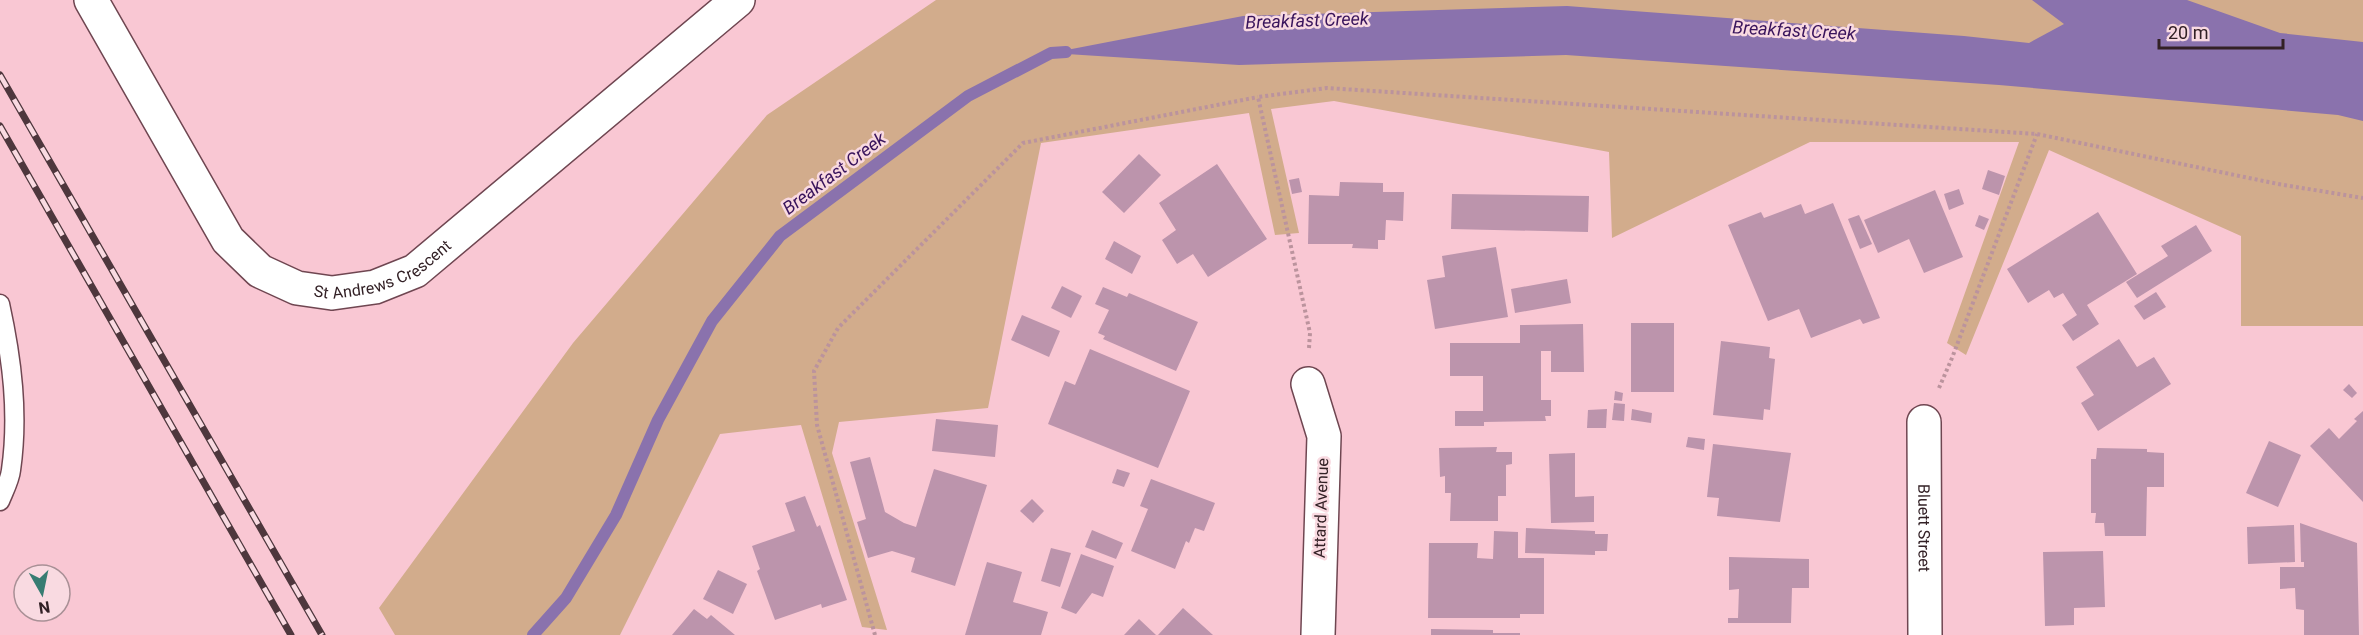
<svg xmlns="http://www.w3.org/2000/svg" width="2363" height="635" font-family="Roboto,sans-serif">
	<rect width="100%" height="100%" fill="#f9c7d3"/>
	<path fill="#d2ac8c" d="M936 0H2363V326H2241V236L2049 150 1966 355 1947 343 2019 142H1810L1612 238 1609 152 1334 101 1271 109 1299 233 1275 235 1249 113 1041 143 988 408 839 422 832 453 887 630 862 627 801 425 720 434 620 635H395L379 608 573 343 767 115Z"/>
	<path fill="#8a72ad" d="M2032 0H2187L2280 33 2363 42V121L2338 115 1999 85 1566 55 1239 65 1051 53 1243 16 1567 6 1964 36 2029 43 2064 24Z"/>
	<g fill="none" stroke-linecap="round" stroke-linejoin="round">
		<path stroke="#8a72ad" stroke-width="12" d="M533 635 566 598 616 515 658 420 712 321 780 236 968 96 1051 53 1066 52"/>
	</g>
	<g fill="#bc94ac">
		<path d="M1139 154 1161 175 1124 213 1102 192Z"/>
		<path d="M1217 164 1267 239 1208 277 1193 254 1177 264 1162 240 1176 230 1159 203Z"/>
		<path d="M1988 170 2005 176 1999 195 1982 189Z"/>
		<path d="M1299 178 1302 192 1292 194 1289 180Z"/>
		<path d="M1340 182 1383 183V192H1404L1403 221 1386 220 1385 240H1378V249L1352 248 1353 244H1308L1309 195 1339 196Z"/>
		<path d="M1959 189 1964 204 1949 210 1944 194Z"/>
		<path d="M1935 190 1963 257 1924 273 1909 239 1878 253 1864 220Z"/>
		<path d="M1452 194 1589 196 1588 232 1451 229Z"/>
		<path d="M1833 203 1880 318 1863 324 1860 319 1811 338 1799 309 1768 321 1728 225 1761 212 1764 218 1801 204 1805 214Z"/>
		<path d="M2098 212 2137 274 2087 305 2099 324 2073 341 2062 325 2077 315 2063 293 2054 298 2049 290 2028 303 2007 269Z"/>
		<path d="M1859 215 1872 244 1860 249 1848 219Z"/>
		<path d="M1979 215 1989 219 1984 230 1975 226Z"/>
		<path d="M2196 225 2212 251 2137 298 2126 282 2168 256 2161 246Z"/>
		<path d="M1114 241 1141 256 1132 274 1105 259Z"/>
		<path d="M1496 247 1508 317 1435 329 1427 280 1445 277 1442 256Z"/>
		<path d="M1567 279 1571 303 1515 313 1511 289Z"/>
		<path d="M1062 286 1082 296 1071 318 1051 308Z"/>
		<path d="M1103 287 1127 297 1129 293 1198 322 1176 371 1103 339 1105 336 1098 333 1109 310 1095 304Z"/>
		<path d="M2156 292 2166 307 2144 320 2134 306Z"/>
		<path d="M1022 315 1060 331 1049 357 1011 340Z"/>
		<rect x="1631" y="323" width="43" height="69"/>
		<path d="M1583 324 1584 372H1551V351H1541V400H1551V416H1545L1546 421 1484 422V426H1455V411H1483V376H1450V343H1520V325Z"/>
		<path d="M2119 339 2137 367 2154 357 2171 384 2098 431 2081 403 2094 395 2076 367Z"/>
		<path d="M1721 341 1770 347 1769 358 1775 359 1770 410 1764 409 1763 420 1713 415Z"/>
		<path d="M1090 349 1190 391 1158 468 1048 424 1065 381 1075 385Z"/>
		<path d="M2349 384 2357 393 2352 398 2343 390Z"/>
		<path d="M1615 391 1623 393 1622 401 1614 400Z"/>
		<path d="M1614 403 1625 404 1624 421 1612 420Z"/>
		<path d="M1607 409 1606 428H1587L1588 410Z"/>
		<path d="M1632 409 1652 413 1651 423 1631 420Z"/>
		<path d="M2363 411V502L2310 446 2329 428 2339 439 2357 421 2354 419Z"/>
		<path d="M936 419 998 425 995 457 932 451Z"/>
		<path d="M1688 437 1705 439 1704 450 1686 447Z"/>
		<path d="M2269 441 2301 455 2278 507 2246 493Z"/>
		<path d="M1713 444 1791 453 1780 522 1717 516 1719 498 1707 497Z"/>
		<path d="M1497 447 1496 452H1512V464L1506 465V496H1498V521H1450L1451 493H1445V476L1440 477 1439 448Z"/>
		<path d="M2097 448 2147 449V452L2164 453V487H2147L2146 536H2105L2104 523H2095L2096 513H2091V459H2096Z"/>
		<path d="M1575 453V497L1594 496V522L1551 523 1549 454Z"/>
		<path d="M870 457 885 512 904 523 916 527 934 469 987 485 955 586 911 572 915 558 892 551 868 558 857 522 866 519 850 462Z"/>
		<path d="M1117 469 1130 473 1124 487 1112 483Z"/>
		<path d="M1151 479 1215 503 1204 531 1195 528 1189 543 1186 541 1175 569 1131 551 1148 509 1140 506Z"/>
		<path d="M805 496 817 527 820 525 847 600 822 608 821 604 775 620 757 571 760 569 752 546 795 531 785 503Z"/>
		<path d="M1032 499 1044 511 1033 523 1020 511Z"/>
		<path d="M2300 523 2357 543 2359 635H2304V610L2296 609 2295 588 2280 589V567H2304V562H2301Z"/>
		<path d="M2294 525 2295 562 2248 564 2247 527Z"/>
		<path d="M1526 528 1595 531V534H1608L1607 551H1595V555L1525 553Z"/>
		<path d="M1092 530 1123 543 1116 559 1085 547Z"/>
		<path d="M1494 531 1518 532V558H1544V614H1520V618H1428L1429 543H1478L1477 558 1493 559Z"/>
		<path d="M1051 548 1071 553 1060 587 1041 581Z"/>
		<path d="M2103 551 2105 607 2074 608V625L2045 626 2043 552Z"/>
		<path d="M1081 554 1114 566 1103 597 1092 593 1076 614 1061 608Z"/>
		<path d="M1729 557 1809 559V588H1792L1791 623H1728V618H1738L1739 589 1729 590Z"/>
		<path d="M987 562 1022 572 1013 602 1048 612 1041 635H965Z"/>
		<path d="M718 570 747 584 733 614 703 599Z"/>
		<path d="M1183 608 1213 635H1158Z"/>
		<path d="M694 609 707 619 711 615 735 635H672Z"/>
		<path d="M1139 619 1156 635H1124Z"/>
		<path d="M1431 629 1493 630V633H1520V635H1431Z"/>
	</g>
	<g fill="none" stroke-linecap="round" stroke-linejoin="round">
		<g stroke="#6f4651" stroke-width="21">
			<path id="service" d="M0 304C12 359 19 414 11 470 10 480 4 491 0 501"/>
		</g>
		<g stroke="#6f4651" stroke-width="36">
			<g id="minor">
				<path id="s1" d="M91 0 228 240 260 271 297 288 332 293 375 287 415 271 738 0"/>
				<path d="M1308 384 1324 436 1318 635"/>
				<path id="s2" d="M1924 422 1925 635"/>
			</g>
		</g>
		<g stroke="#bb939d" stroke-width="4" stroke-dasharray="3 3" stroke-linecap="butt">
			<path d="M1309 348 1310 333 1258 97 1327 88 2037 134 2278 184 2363 198"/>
			<path d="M1939 388 1952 358 2037 134"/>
			<path d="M875 635 817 425 814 371 838 328 1023 143 1258 97"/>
		</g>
		<use href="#service" stroke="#fff" stroke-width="18"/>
		<use href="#minor" stroke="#fff" stroke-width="33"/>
		<g stroke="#4e373d" stroke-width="7">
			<g id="rail">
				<path d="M0 75 322 635"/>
				<path d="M0 126 291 635"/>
			</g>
		</g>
		<use href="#rail" stroke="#f9dae1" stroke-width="4.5" stroke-dasharray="14" stroke-linecap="butt"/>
	</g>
	<g text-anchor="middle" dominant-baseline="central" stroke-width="5" stroke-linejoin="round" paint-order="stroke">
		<g font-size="16" fill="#322025" stroke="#f9dae1">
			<text stroke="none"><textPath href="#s1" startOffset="453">St Andrews Crescent</textPath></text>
			<text transform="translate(1321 508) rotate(-88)">Attard Avenue</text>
			<text stroke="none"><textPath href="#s2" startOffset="106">Bluett Street</textPath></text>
		</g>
		<g font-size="18" font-style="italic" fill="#39145c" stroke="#f9dae1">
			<text transform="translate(1307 20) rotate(-2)">Breakfast Creek</text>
			<text transform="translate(1794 30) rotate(3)">Breakfast Creek</text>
			<text transform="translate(834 173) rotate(-37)">Breakfast Creek</text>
		</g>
	</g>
	<g transform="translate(42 593) rotate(171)"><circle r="28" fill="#f9dae1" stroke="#a99096" stroke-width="1.5"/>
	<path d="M0-4.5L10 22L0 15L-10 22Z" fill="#377c72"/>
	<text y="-9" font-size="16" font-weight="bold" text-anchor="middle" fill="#322025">N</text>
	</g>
	<path d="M2159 39v9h124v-9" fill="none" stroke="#322025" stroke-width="3"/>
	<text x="2168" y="39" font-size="18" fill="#322025" stroke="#f9dae1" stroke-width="4.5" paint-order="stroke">20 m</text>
</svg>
